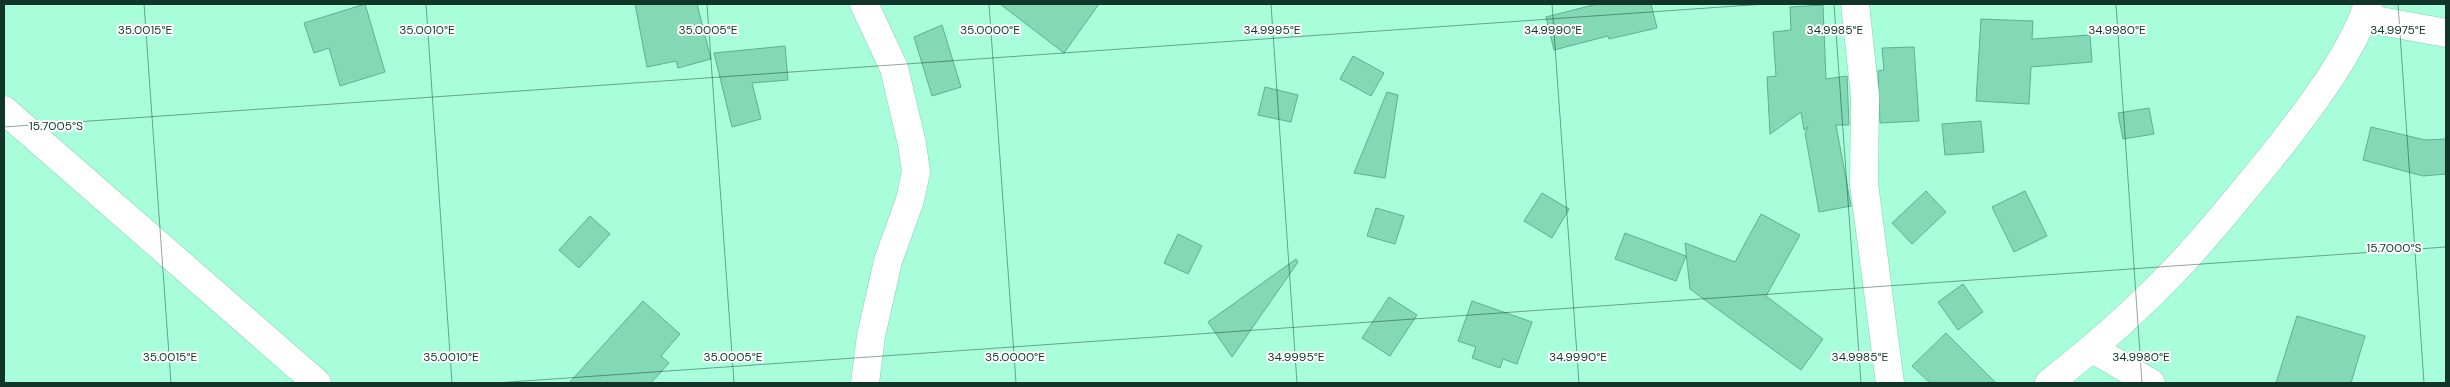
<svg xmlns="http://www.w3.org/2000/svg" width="2450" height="387" font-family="'DM Sans',sans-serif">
	<rect width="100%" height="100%" fill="#a8fedb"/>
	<g fill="#83d8b6" stroke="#5cb190">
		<path d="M365 4 385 72 340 86 329 48 314 53 304 23Z"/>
		<path d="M635 4H697L711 59 678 68 676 61 647 67Z"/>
		<path d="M1000 4H1099L1064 53Z"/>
		<path d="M1597 4H1651L1657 28 1609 39 1608 36 1554 50 1546 17Z"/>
		<path d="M1823 5 1826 79 1847 76 1849 125H1836L1851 206 1819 212 1805 133 1808 127 1804 130 1801 112 1770 134 1767 77 1776 76 1773 32 1791 30 1790 7Z"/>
		<path d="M1981 19 2033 21 2032 39 2090 35 2092 62 2031 67 2029 104 1976 101Z"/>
		<path d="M942 25 961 87 932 96 914 37Z"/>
		<path d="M785 46 788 80 752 83 761 119 732 127 714 53Z"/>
		<path d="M1914 47 1919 121 1880 123 1878 71 1884 70 1882 48Z"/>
		<path d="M1353 56 1384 73 1371 96 1340 79Z"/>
		<path d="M1265 87 1298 95 1291 122 1258 115Z"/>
		<path d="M1387 92 1398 95 1385 178 1354 173Z"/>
		<path d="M2149 108 2154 134 2123 139 2118 113Z"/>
		<path d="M1981 121 1984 152 1945 155 1942 124Z"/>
		<path d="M2371 127 2425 140 2446 139V174L2423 176 2363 160Z"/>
		<path d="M1926 191 1946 212 1912 244 1892 223Z"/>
		<path d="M2025 191 2047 236 2014 252 1992 207Z"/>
		<path d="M1542 193 1569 209 1552 238 1524 221Z"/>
		<path d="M1376 208 1404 216 1395 244 1367 236Z"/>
		<path d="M1761 214 1800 235 1766 296 1823 339 1801 370 1690 289 1685 243 1735 262Z"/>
		<path d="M590 216 610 234 579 268 559 250Z"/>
		<path d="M1625 233 1686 256 1676 281 1615 259Z"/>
		<path d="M1178 234 1202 246 1188 274 1164 263Z"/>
		<path d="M1296 259 1298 262 1232 357 1208 322Z"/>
		<path d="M1963 284 1983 312 1958 330 1938 302Z"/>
		<path d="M1389 297 1417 315 1390 356 1362 338Z"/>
		<path d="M643 301 680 334 661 356 669 363 651 383H569Z"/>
		<path d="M1472 301 1532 322 1517 364 1503 359 1500 368 1472 358 1476 347 1458 341Z"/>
		<path d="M2297 316 2365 336 2351 383H2276Z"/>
		<path d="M1946 333 1996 383H1930L1912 366Z"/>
	</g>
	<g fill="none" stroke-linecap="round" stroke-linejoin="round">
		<g stroke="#7ed3b1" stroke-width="29">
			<g id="minor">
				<path d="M864 4 894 68 912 144 916 172 910 200 888 261 871 336 865 383"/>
				<path d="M1855 4 1865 96 1864 184 1890 383"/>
				<path d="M2364 18 2446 33"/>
				<path d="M2093 349 2151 383"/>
				<path d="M2049 383C2094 348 2137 310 2176 269 2213 230 2247 187 2281 145 2312 105 2353 51 2368 4"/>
			</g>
		</g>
		<g stroke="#7ed3b1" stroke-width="29">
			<path id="major" d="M4 110 317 383"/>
		</g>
		<use href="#minor" stroke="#fff" stroke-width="28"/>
		<use href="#major" stroke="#fff" stroke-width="28"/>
	</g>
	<path fill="none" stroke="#113528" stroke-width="1" stroke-opacity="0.45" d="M144 4 171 383M426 4 452 383M707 4 734 383M989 4 1016 383M1271 4 1297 383M1552 4 1579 383M1834 4 1861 383M2116 4 2142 383M2398 4 2424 383M4 127 1765 4M496 383 2446 247"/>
	<g font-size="12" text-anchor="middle" fill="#113528" stroke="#fff" stroke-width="4" stroke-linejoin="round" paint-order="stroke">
		<text x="145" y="34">35.0015°E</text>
		<text x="427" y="34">35.0010°E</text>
		<text x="708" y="34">35.0005°E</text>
		<text x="990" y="34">35.0000°E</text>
		<text x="1272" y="34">34.9995°E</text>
		<text x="1553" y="34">34.9990°E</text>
		<text x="1835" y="34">34.9985°E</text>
		<text x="2117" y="34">34.9980°E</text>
		<text x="2398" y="34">34.9975°E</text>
		<text x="56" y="130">15.7005°S</text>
		<text x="2394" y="252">15.7000°S</text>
		<text x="170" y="361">35.0015°E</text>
		<text x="451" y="361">35.0010°E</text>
		<text x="733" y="361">35.0005°E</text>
		<text x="1015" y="361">35.0000°E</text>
		<text x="1296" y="361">34.9995°E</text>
		<text x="1578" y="361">34.9990°E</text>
		<text x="1860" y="361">34.9985°E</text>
		<text x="2141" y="361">34.9980°E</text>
	</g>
	<rect width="2450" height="387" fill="none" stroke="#113528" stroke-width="10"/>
</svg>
